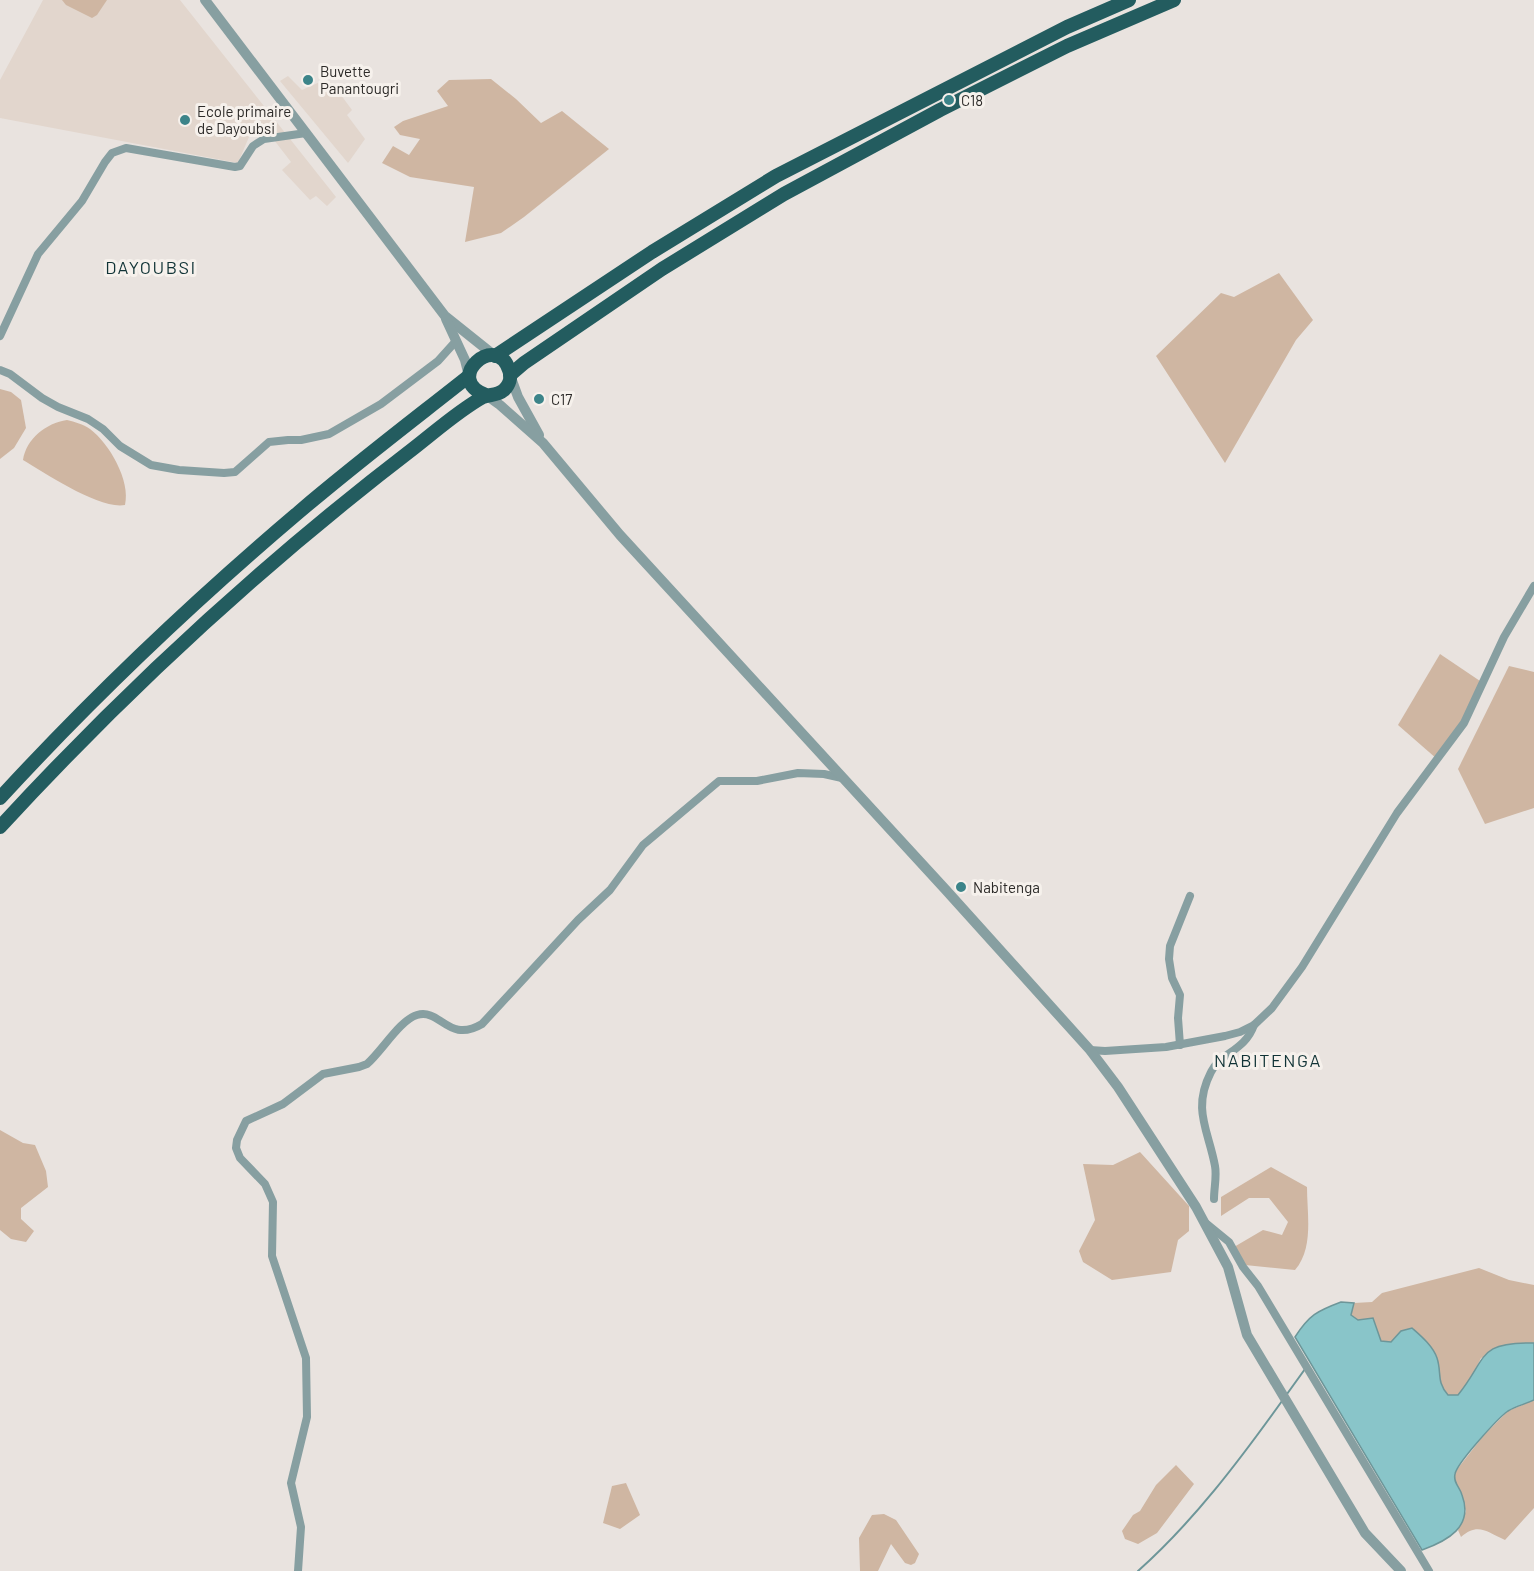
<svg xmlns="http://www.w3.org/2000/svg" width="1534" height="1571" font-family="Barlow,sans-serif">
	<rect width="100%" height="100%" fill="#e9e3df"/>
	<g fill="#e2d6cd">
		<path d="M43 0H180L336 197 327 206 316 196 310 200 282 170 291 162 257 118 238 163 0 118V80Z"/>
		<path d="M288 76 302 90 322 81 332 83 352 110 347 115 365 139 348 163 280 81Z"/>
	</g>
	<g fill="#cfb6a2">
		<path d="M62 0H107L97 15 92 18 66 5Z"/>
		<path d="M491 79 516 99 541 123 562 111 609 149 524 217 501 233 465 242 474 187 410 177 382 163 393 146 409 155 420 139 400 135 394 127 403 121 448 106 437 91 449 80Z"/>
		<path d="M1279 273 1313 320 1296 340 1225 463 1156 356 1221 293 1234 297Z"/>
		<path d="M0 389 11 392 21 400 26 428 14 448 0 459Z"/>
		<path d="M67 420C75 422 83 424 90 429 109 443 131 481 125 505 100 510 45 473 23 460 26 439 46 423 67 420Z"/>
		<path d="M1440 654 1483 683 1473 706 1437 759 1398 725Z"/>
		<path d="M1509 666 1534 672V808L1485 824 1458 769Z"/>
		<path d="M0 1130 23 1143 35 1145 46 1171 48 1187 21 1208V1219L34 1231 26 1242 11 1239 0 1230Z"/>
		<path d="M1140 1152 1189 1206V1231L1178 1240 1171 1272 1112 1280 1083 1262 1079 1251 1095 1220 1083 1164 1113 1165Z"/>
		<path d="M1271 1167 1307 1187C1307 1214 1314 1248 1295 1270L1245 1265 1234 1247 1263 1230 1282 1235 1288 1222 1269 1198H1249L1221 1216V1197Z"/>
		<path d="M1479 1268 1509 1280 1534 1285V1343H1520L1481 1358 1470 1381 1458 1395H1448L1440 1385 1437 1358 1401 1331 1391 1342 1381 1341 1351 1315 1354 1303 1372 1302 1382 1293Z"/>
		<path d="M1534 1400V1508L1505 1540C1487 1532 1478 1522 1461 1537L1458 1530 1466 1511 1454 1482 1455 1472 1484 1435 1508 1411Z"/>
		<path d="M1176 1465 1194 1484 1157 1533 1138 1544 1125 1539 1122 1531 1133 1515 1140 1511 1156 1485Z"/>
		<path d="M626 1483 640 1515 620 1529 603 1523 612 1486Z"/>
		<path d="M884 1514 896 1520 919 1554 915 1563 911 1565 905 1563 891 1544 878 1571H860L859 1538 872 1515Z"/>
	</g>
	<path fill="#89c5c9" stroke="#6d9699" stroke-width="1.5" d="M1341 1302 1354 1303 1351 1315 1358 1320 1373 1318 1381 1341 1391 1342 1401 1331 1412 1328C1421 1336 1433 1346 1437 1358 1442 1373 1436 1381 1448 1395H1458C1488 1358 1476 1342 1534 1343V1400C1526 1404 1516 1406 1508 1411 1498 1418 1457 1463 1455 1474 1453 1483 1460 1487 1462 1495 1474 1527 1447 1541 1422 1550L1295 1337C1309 1315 1317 1311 1341 1302Z"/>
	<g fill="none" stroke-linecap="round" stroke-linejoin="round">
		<g stroke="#6d9699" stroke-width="2">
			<path d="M1287 1394 1305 1369"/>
			<path d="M1138 1571C1193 1522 1239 1461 1282 1401"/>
		</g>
		<g stroke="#879fa1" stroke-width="8">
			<path d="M0 336 38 254 82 201 105 162 112 153 126 148 235 167 240 166 253 146 264 139 306 133"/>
			<path d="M0 370 10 374 42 398 58 407 88 419 103 429 120 446 151 465 179 470 224 473 235 472 269 442 288 440H301L329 434 381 404 438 361 456 341"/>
			<path d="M1180 1045 1178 1018 1180 995 1172 978 1169 959 1170 946 1190 896"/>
			<path d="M1090 1050 1105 1051 1166 1047 1225 1036 1240 1032 1254 1025 1272 1008 1302 967 1397 813 1464 723 1504 637 1534 586"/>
			<path d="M1214 1199C1214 1188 1217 1176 1215 1166 1208 1129 1192 1109 1211 1072 1220 1053 1245 1051 1254 1025"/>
			<path d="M1207 1224 1229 1242 1243 1267 1258 1286 1429 1571"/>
			<path d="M298 1571 301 1527 291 1483 307 1417 306 1358 272 1256 273 1202 265 1184 240 1158 236 1148 237 1140 246 1121 283 1104 323 1074 359 1067 367 1064C382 1051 400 1020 417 1015 441 1008 448 1044 482 1024L578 920 610 890 643 845 719 781H757L798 773 824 774 842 778"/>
		</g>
		<g stroke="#879fa1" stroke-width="10">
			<path d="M205 0 445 316 495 356"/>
			<path d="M446 319 465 360 469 376"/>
			<path d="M510 375 518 397 539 435"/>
			<path d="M486 395 500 405 543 443 620 535 945 889 1090 1050 1118 1087 1196 1207 1228 1267 1247 1335 1365 1533 1401 1571"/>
		</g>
		<g stroke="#235c5f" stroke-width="14">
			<path d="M495 356 652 252 776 176 1067 27 1129 0"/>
			<path d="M510 375 524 363 662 269 784 194 940 110 1067 46 1174 0"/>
			<path d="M0 798C93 697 194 601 299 512 354 465 412 421 469 376"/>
			<path d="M0 827C127 689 265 562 414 448 436 431 458 411 483 397 490 394 497 396 504 390 509 385 512 377 509 370 497 331 442 379 486 395"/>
		</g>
	</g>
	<g fill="#3c8489" stroke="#f6f1ec" stroke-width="2">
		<circle cx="308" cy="80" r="6"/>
		<circle cx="949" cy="100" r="6"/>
		<circle cx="185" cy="120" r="6"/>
		<circle cx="539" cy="399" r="6"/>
		<circle cx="961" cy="887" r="6"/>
	</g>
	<g text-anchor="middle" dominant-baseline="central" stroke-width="6" stroke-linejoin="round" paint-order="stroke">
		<g font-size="15" fill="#2c2a28" stroke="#f6f1ec" text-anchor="start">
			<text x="320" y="71">Buvette<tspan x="320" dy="17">Panantougri</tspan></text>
			<text x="961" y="100">C18</text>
			<text x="197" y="111">Ecole primaire<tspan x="197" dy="17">de Dayoubsi</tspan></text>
			<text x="551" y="399">C17</text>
			<text x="973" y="887">Nabitenga</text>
		</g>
		<g font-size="18" letter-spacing="1.5" fill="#103336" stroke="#f6f1ec">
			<text x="151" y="267">DAYOUBSI</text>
			<text x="1268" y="1060">NABITENGA</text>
		</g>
	</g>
</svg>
